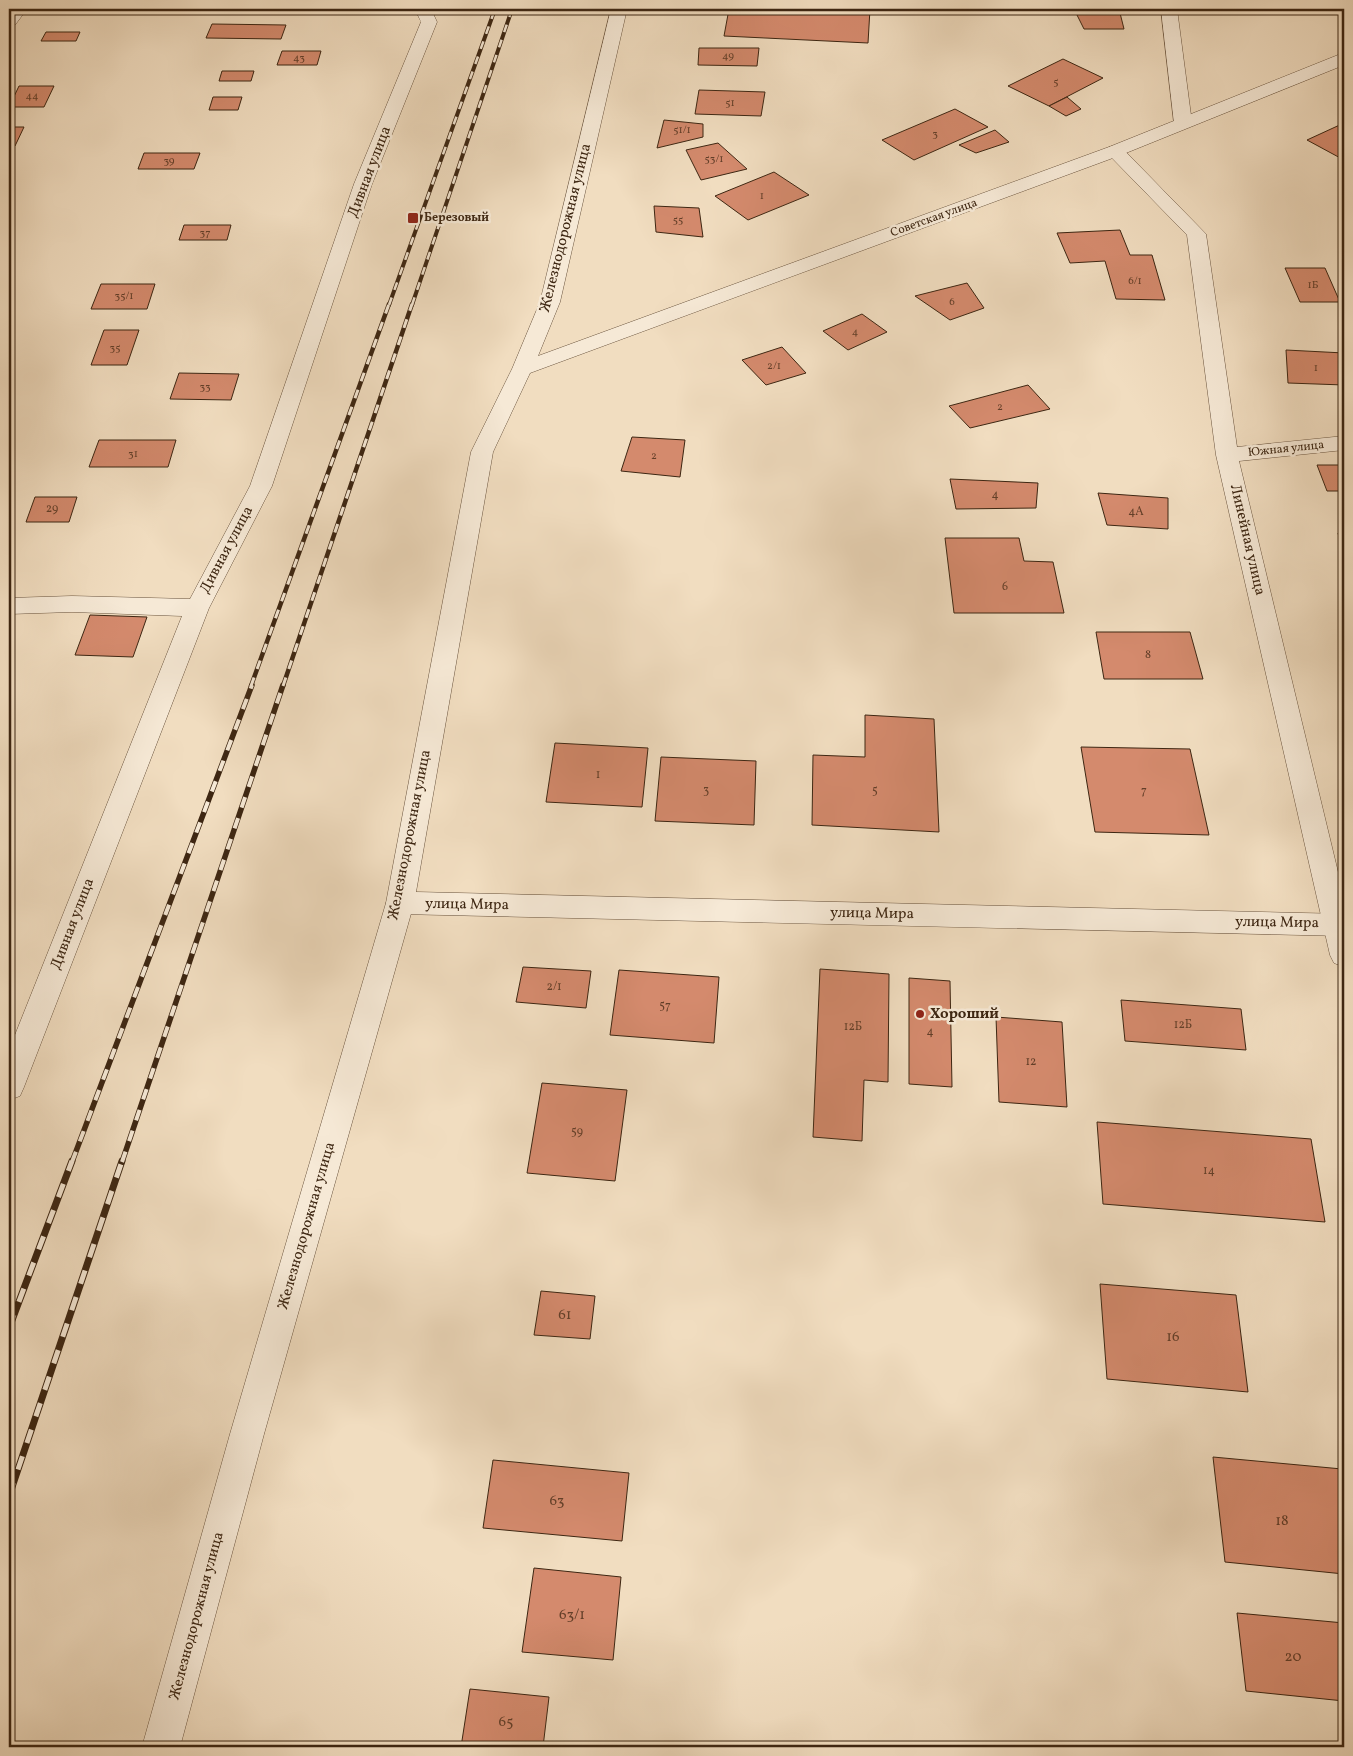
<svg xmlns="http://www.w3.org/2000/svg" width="1353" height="1756" font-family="Vollkorn,serif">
	<rect width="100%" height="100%" fill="#f1ddc0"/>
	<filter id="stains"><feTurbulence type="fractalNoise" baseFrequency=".004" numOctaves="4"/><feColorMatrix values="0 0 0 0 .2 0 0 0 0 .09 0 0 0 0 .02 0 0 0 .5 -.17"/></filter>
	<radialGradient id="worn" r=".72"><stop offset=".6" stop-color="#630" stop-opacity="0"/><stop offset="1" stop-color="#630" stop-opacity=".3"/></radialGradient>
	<g fill="#d48a6d" stroke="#3d2612">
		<path d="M729 9H870L868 43 724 36Z"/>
		<path d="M1119 9 1124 29H1084L1075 11Z"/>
		<path d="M212 24 286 25 281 39 206 38Z"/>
		<path d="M46 32H80L76 41H41Z"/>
		<path d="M699 48H759L757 66 698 65Z"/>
		<path d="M282 51H321L317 65H277Z"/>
		<path d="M1063 59 1103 78 1049 106 1008 86Z"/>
		<path d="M222 71H254L251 81H219Z"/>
		<path d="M19 86H54L44 107H9Z"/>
		<path d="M699 90 765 92 761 116 695 114Z"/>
		<path d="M213 97H242L238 110H209Z"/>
		<path d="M1067 97 1081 109 1066 116 1049 106Z"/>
		<path d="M955 109 988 127 914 160 882 140Z"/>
		<path d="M664 120 703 124V137L657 148Z"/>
		<path d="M1344 123V160L1307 140Z"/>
		<path d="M9 127H24L15 146H9Z"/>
		<path d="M995 130 1009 142 976 153 959 145Z"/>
		<path d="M718 143 747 169 701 180 686 150Z"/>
		<path d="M144 153H200L194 169H138Z"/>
		<path d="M774 172 809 195 748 220 715 196Z"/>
		<path d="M654 206 699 208 703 237 656 232Z"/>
		<path d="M184 225H231L227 240H179Z"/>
		<path d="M1120 230 1130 255H1152L1165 300 1116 299 1105 261 1070 263 1057 233Z"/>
		<path d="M1285 268H1325L1340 302H1300Z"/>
		<path d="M967 283 984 308 950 320 915 296Z"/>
		<path d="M101 284H155L147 309H91Z"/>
		<path d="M862 314 887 332 848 350 823 331Z"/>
		<path d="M104 330H139L127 365H91Z"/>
		<path d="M782 347 806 373 766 385 742 360Z"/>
		<path d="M1286 350 1344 353V385L1288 383Z"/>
		<path d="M179 373 239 374 231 400 170 399Z"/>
		<path d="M1028 385 1050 409 970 428 949 406Z"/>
		<path d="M632 437 685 440 680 477 621 471Z"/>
		<path d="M99 440H176L168 467H89Z"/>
		<path d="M1317 465H1344V491H1327Z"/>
		<path d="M950 479 1038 483 1036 508 956 509Z"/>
		<path d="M1098 493 1168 498V529L1107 525Z"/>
		<path d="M35 497H77L69 522H26Z"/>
		<path d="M1338 533 1344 534V557Z"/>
		<path d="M945 538H1019L1024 561 1053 562 1064 613H954Z"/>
		<path d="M90 615 147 617 133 657 75 655Z"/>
		<path d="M1096 632H1190L1203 679H1104Z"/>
		<path d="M865 715 934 719 939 832 812 825 813 755 865 757Z"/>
		<path d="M555 743 648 748 642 807 546 802Z"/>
		<path d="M1081 747 1190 749 1209 835 1095 832Z"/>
		<path d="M661 757 756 761 754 825 655 821Z"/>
		<path d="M523 967 591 971 586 1008 516 1002Z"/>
		<path d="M820 969 889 974 888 1082 864 1080 862 1141 813 1137Z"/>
		<path d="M619 970 719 977 714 1043 610 1035Z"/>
		<path d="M909 978 950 981 952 1087 909 1084Z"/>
		<path d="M1121 1000 1241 1009 1246 1050 1125 1041Z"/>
		<path d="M996 1017 1062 1022 1067 1107 999 1102Z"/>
		<path d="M542 1083 627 1090 615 1181 527 1173Z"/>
		<path d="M1097 1122 1311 1139 1325 1222 1103 1204Z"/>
		<path d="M1100 1284 1236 1295 1248 1392 1107 1379Z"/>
		<path d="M541 1291 595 1296 590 1339 534 1335Z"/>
		<path d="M1213 1457 1342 1469 1344 1480V1574L1225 1562Z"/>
		<path d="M493 1460 629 1473 622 1541 483 1528Z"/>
		<path d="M534 1568 621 1577 613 1660 522 1652Z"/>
		<path d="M1237 1613 1344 1623V1701L1246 1691Z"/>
		<path d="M470 1689 549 1697 543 1747H461Z"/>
	</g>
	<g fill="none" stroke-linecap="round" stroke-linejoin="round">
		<g stroke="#6a543e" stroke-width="1">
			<g id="minor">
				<path d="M11 9H27L15 25 9 27V11Z"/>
				<path d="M415 9H431L437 22 372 184 272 486 209 608 24 1087 20 1096 9 1100V1050L182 616 72 612 9 614V598L72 596 190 599 250 486 354 184 421 22Z"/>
				<path d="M1161 9H1177L1192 123 1189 127 1183 128 1177 127 1174 123Z"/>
				<path d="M1115 146 1121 147 1206 234 1237 447 1344 436V450L1239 461 1344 897V967L1334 963 1330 955 1216 455 1187 235 1109 155 1106 151 1109 147Z"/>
				<path d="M400 892 410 895 414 903 264 1434 180 1747H142L230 1434 386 903 390 895Z"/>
			</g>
		</g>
		<g stroke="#6a543e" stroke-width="1">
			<path id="tertiary" d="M611 9H627L560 302 538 356 1109 147 1338 55 1344 54V65L1121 155 530 373 493 452 416 892 1344 914V936L400 914 390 911 386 903 471 452 512 369 540 302Z"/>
		</g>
		<use href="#minor" fill="#f6e9d6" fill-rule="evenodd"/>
		<use href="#tertiary" fill="#f6e9d6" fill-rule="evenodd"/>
		<g stroke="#3d2612" stroke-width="4">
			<g id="rail-far3">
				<path d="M389 305 495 9"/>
				<path d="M412 305 512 9"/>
			</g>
		</g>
		<g stroke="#3d2612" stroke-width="4.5">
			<g id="rail-far2">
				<path d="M251 686 389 304"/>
				<path d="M283 686 412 304"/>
			</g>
		</g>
		<g stroke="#3d2612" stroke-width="5.5">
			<g id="rail-far1">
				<path d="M72 1162 252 685"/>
				<path d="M122 1162 283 685"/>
			</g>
		</g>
		<g stroke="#3d2612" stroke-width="7">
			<g id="rail">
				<path d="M9 1328 72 1161"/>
				<path d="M9 1496 122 1161"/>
			</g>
		</g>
		<use href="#rail-far3" stroke="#f6e9d6" stroke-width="2.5" stroke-dasharray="8" stroke-linecap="butt"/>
		<use href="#rail-far2" stroke="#f6e9d6" stroke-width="3" stroke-dasharray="9" stroke-linecap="butt"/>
		<use href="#rail-far1" stroke="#f6e9d6" stroke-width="4" stroke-dasharray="11" stroke-linecap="butt"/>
		<use href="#rail" stroke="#f6e9d6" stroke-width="5" stroke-dasharray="14" stroke-linecap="butt"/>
	</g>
	<g fill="#8f2418" stroke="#f6e9d6" stroke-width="2">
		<rect x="407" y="212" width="12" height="12" rx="2.5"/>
		<circle cx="920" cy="1014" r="5"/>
	</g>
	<g text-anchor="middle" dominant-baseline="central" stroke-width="5" stroke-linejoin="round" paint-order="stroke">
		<g font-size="11" fill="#633f29">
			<text x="728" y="56">49</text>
			<text x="299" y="58">43</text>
			<text x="1056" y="82">5</text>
			<text x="32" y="96">44</text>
			<text x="730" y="103">51</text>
			<text x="682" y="130">51/1</text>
			<text x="935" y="134">3</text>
			<text x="714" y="159">53/1</text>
			<text x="169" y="161">39</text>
			<text x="762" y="196">1</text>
			<text x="678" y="220">55</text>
			<text x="205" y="233">37</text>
			<text x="1135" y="281">6/1</text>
			<text x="1313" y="285">1Б</text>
			<text x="124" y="296">35/1</text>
			<text x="952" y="302">6</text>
			<text x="855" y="332">4</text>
			<text x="115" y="348">35</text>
			<text x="774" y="366">2/1</text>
			<text x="1316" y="368">1</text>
			<text x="205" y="387">33</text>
			<text x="1000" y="407">2</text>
			<text x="133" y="454">31</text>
			<text x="654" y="456">2</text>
		</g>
		<g font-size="12" font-weight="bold" fill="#3d2612" stroke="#f6e9d6" text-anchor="start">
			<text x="424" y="218">Березовый</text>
		</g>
		<g font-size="12" fill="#3d2612" stroke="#f6e9d6">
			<text transform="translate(934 218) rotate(-20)">Советская улица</text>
			<text transform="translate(1286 449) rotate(-6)">Южная улица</text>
		</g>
		<g font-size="12" fill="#633f29">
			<text x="995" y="495">4</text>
			<text x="52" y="509">29</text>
			<text x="1136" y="512">4А</text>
			<text x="1005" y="587">6</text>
			<text x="1148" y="655">8</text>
			<text x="598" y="775">1</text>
			<text x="706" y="791">3</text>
			<text x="875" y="791">5</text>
			<text x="1144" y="791">7</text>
			<text x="554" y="987">2/1</text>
			<text x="665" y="1006">57</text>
			<text x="1183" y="1025">12Б</text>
			<text x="853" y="1027">12Б</text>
			<text x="930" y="1032">4</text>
			<text x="1031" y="1062">12</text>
			<text x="577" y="1132">59</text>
			<text x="1209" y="1171">14</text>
		</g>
		<g font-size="15" fill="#3d2612" stroke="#f6e9d6">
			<text transform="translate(370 172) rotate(-69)">Дивная улица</text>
			<text transform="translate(566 228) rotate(-76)">Железнодорожная улица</text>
			<text transform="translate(1247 540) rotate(77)">Линейная улица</text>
			<text transform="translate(227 550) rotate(-62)">Дивная улица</text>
			<text transform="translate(410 835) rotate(-79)">Железнодорожная улица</text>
			<text transform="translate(467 905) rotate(1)">улица Мира</text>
			<text transform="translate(872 914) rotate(1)">улица Мира</text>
			<text transform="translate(1277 923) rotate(1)">улица Мира</text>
			<text transform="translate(73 924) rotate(-69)">Дивная улица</text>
			<text transform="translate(307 1226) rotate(-74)">Железнодорожная улица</text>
			<text transform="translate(197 1616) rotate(-75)">Железнодорожная улица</text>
		</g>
		<g font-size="15" font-weight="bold" fill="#3d2612" stroke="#f6e9d6" text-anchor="start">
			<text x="930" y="1014">Хороший</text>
		</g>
		<g font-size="15" fill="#633f29">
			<text x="565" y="1315">61</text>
			<text x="1173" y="1337">16</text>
			<text x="557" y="1501">63</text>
			<text x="1282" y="1521">18</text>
			<text x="572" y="1615">63/1</text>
			<text x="1293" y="1657">20</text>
			<text x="506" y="1722">65</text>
		</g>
	</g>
	<rect width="1353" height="1756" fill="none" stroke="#f1ddc0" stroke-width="30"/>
	<rect x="10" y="10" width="1333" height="1736" fill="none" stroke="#3d2612" stroke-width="2.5"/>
	<rect x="15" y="15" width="1323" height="1726" fill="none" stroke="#3d2612"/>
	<rect width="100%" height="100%" filter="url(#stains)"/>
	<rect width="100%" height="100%" fill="url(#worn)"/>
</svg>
